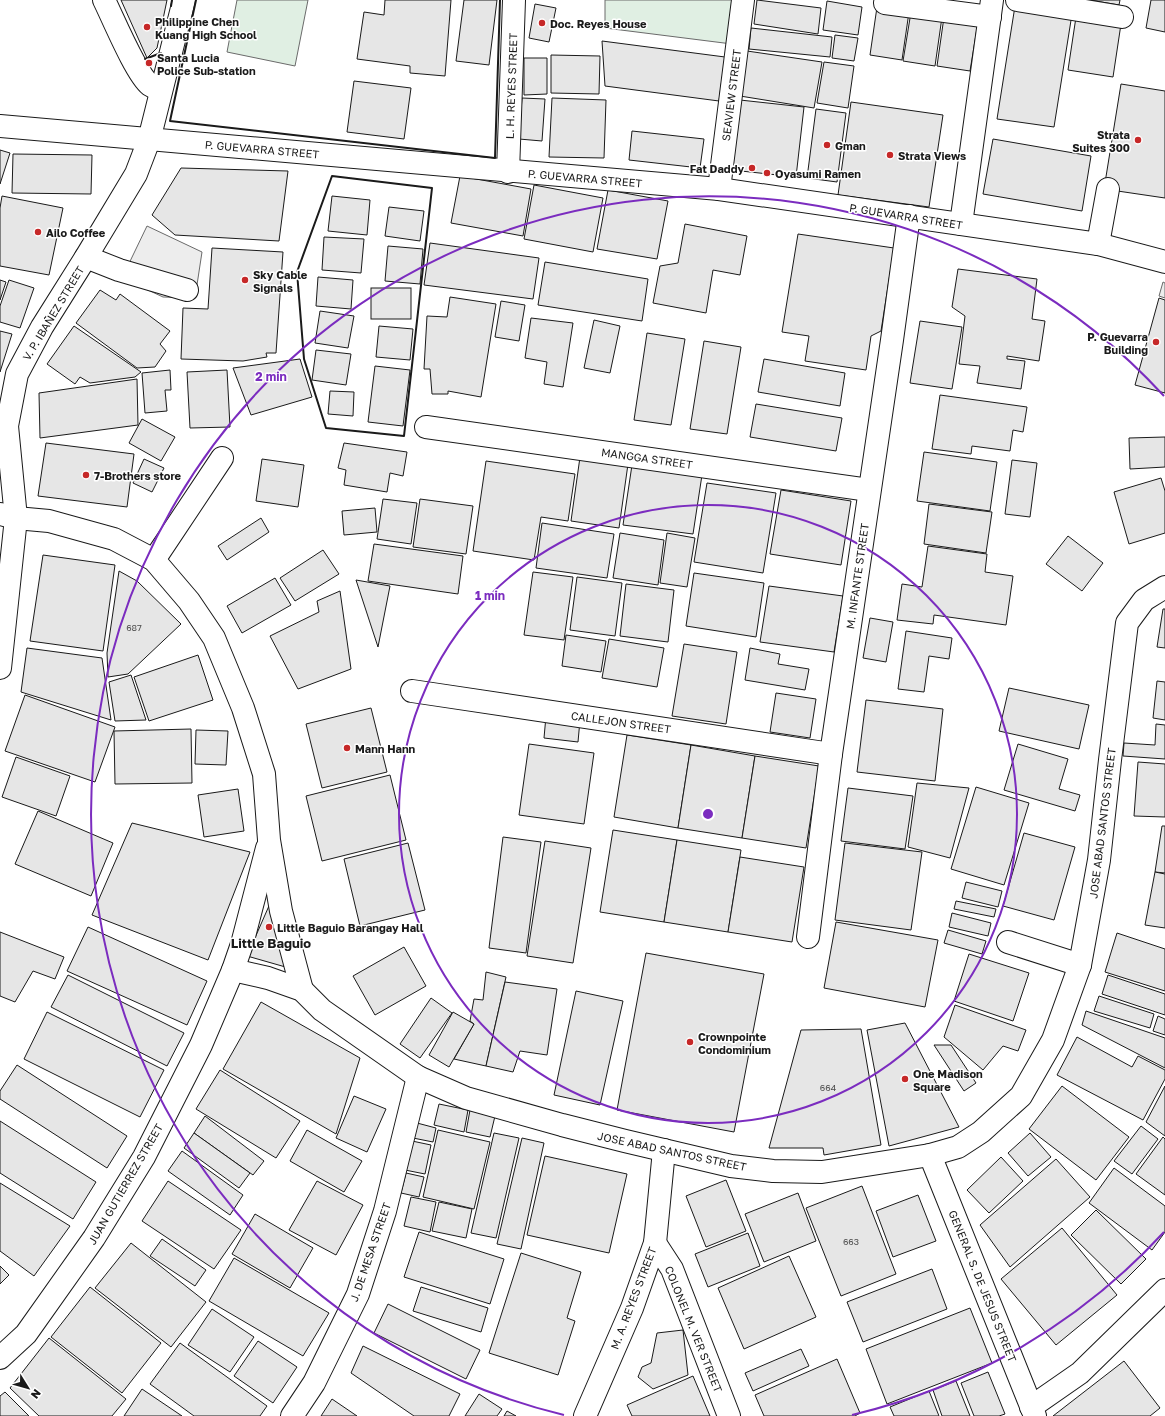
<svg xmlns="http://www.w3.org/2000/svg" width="1165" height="1416" font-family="'Golos Text',sans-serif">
	<rect width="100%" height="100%" fill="#fff"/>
	<g fill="#e0efe3" stroke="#6a6a6a">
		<path d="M237 0H308L295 66 227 52Z"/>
		<path d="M605 0H737L732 44 605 28Z"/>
	</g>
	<g fill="#ededed" stroke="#6a6a6a">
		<path d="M147 226 202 252 195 298 163 297 122 278Z"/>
		<path d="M1163 282 1165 283V298L1159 296Z"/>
	</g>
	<g fill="#e6e6e6" stroke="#1a1a1a">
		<path d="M121 0H167L157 48 147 58Z"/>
		<path d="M385 0H451L445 76 410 73V66L357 59 364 12 384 15Z"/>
		<path d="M464 0H497L489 65 456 61Z"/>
		<path d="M757 0 821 8 818 34 754 24Z"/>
		<path d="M1090 0H1120L1119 5Z"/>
		<path d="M1151 0H1165V32L1146 28Z"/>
		<path d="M827 1 862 7 858 35 823 30Z"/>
		<path d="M535 4 556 8 549 42 529 38Z"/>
		<path d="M1015 6 1072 14 1054 127 997 119Z"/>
		<path d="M877 7 909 12 902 60 870 55Z"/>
		<path d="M911 12 942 17 935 66 903 61Z"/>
		<path d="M944 17 978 22 970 71 937 66Z"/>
		<path d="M1076 17 1121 24 1113 77 1068 70Z"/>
		<path d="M751 28 832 37 830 57 749 49Z"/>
		<path d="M835 35 858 38 854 61 832 58Z"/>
		<path d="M602 41 725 57 719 101 605 86Z"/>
		<path d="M747 51 822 62 814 108 740 96Z"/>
		<path d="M551 55 600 56 599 94 551 93Z"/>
		<path d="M524 58H547V94L524 95Z"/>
		<path d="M824 62 854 66 848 108 817 103Z"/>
		<path d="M354 81 411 88 404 139 347 132Z"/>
		<path d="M1121 84 1165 91V198L1104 189Z"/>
		<path d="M522 98 545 99 542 141 519 139Z"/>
		<path d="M552 98 606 100 604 158 549 157Z"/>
		<path d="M740 100 804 107 796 177 732 170Z"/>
		<path d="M851 102 943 115 929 207 838 195Z"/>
		<path d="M816 109 846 113 837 182 807 178Z"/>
		<path d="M632 131 704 139 700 168 629 160Z"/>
		<path d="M993 139 1091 156 1082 211 983 194Z"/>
		<path d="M0 150 10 153 0 184Z"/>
		<path d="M13 154 92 155 91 194 12 193Z"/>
		<path d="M181 168 288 171 279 241 175 235 152 215Z"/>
		<path d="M460 176 531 189 523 236 451 223Z"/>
		<path d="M534 185 603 198 593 252 524 239Z"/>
		<path d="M608 190 668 201 657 259 597 249Z"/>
		<path d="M2 196 63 208 49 275 0 266V208Z"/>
		<path d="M332 196 370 200 367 235 328 231Z"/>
		<path d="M389 207 424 211 420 241 385 236Z"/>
		<path d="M685 224 747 236 740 275 713 270 706 313 653 303 660 266 678 263Z"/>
		<path d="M798 234 894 248 881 331 871 336 866 370 805 361 809 336 782 332Z"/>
		<path d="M324 237 364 239 361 273 322 270Z"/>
		<path d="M430 243 539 258 533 299 424 285Z"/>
		<path d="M388 246 423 249 420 284 385 281Z"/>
		<path d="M212 248 283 252 276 353H266L267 357 243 361 181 359 183 308 208 309Z"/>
		<path d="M545 262 648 279 642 321 538 305Z"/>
		<path d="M958 269 1037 279 1032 319 1045 321 1039 361 1007 356V359L1025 361 1021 389 977 383 980 366 959 364 965 316 952 307Z"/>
		<path d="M318 277 353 280 351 309 316 306Z"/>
		<path d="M0 280 6 282 0 300Z"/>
		<path d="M9 280 34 288 20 328 0 322V306Z"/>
		<rect x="371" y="288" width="40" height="31"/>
		<path d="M100 290 116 300 120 294 170 331 160 344 166 351 155 367 137 368 76 323Z"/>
		<path d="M450 297 496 304 481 397 448 391V394H432L430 369H424L427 316 447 317Z"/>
		<path d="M1159 298 1165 300V393L1135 385Z"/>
		<path d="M501 301 525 305 519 341 495 337Z"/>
		<path d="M320 311 354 316 348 348 315 343Z"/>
		<path d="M531 318 573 323 563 387 544 384 547 362 525 358Z"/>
		<path d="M594 320 620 326 610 373 584 368Z"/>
		<path d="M920 321 962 327 952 389 910 383Z"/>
		<path d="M74 326 141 372 135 377 90 383 80 377 75 384 47 364Z"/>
		<path d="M379 326 413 329 410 360 376 357Z"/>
		<path d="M0 331 12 334 0 372Z"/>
		<path d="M647 333 685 339 671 425 634 420Z"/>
		<path d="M704 341 741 347 727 434 690 429Z"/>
		<path d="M316 350 351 354 346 385 312 380Z"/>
		<path d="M300 359 312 397 251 415 233 368Z"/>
		<path d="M764 359 845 373 840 406 758 392Z"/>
		<path d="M375 366 410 370 403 426 368 422Z"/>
		<path d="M170 370 171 390H165L167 411 145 413 142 373Z"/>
		<path d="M227 370 230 427 190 428 187 372Z"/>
		<path d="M137 379 138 425 40 438 39 393Z"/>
		<path d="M330 391 354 392 353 416 328 414Z"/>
		<path d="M940 395 1027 407 1023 432 1013 430 1010 451 972 446 971 454 932 449Z"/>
		<path d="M756 404 842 418 836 451 750 437Z"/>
		<path d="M142 419 175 437 161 461 129 443Z"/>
		<path d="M1165 437V467L1130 469 1129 438Z"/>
		<path d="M46 443 134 454 127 507 38 496Z"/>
		<path d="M344 443 407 452 403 476 390 473 387 492 344 485 346 470 338 468Z"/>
		<path d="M924 452 997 462 990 511 917 501Z"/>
		<path d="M580 457 628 464 619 528 571 521Z"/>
		<path d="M144 459 164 468 152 492 133 483Z"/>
		<path d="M262 459 304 465 298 507 256 501Z"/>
		<path d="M1012 460 1037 463 1030 517 1005 514Z"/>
		<path d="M486 461 575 474 568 521 541 517 534 560 473 551Z"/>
		<path d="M632 465 702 475 693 534 623 525Z"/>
		<path d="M1161 478 1165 491V533L1129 544 1114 492Z"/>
		<path d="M707 483 776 493 763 573 694 562Z"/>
		<path d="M781 490 851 501 841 565 770 554Z"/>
		<path d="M383 499 417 503 411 544 377 539Z"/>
		<path d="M420 499 473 506 466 554 413 547Z"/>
		<path d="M929 504 992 512 986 553 924 544Z"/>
		<path d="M375 508 377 532 344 535 342 511Z"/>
		<path d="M261 518 269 532 227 560 218 546Z"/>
		<path d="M542 523 614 534 607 578 536 568Z"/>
		<path d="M620 533 664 540 658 585 613 578Z"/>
		<path d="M667 533 695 538 687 587 660 583Z"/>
		<path d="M1068 536 1103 563 1082 591 1046 564Z"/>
		<path d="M374 544 463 556 458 594 368 581Z"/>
		<path d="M928 546 987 554 985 572 1013 576 1006 625 934 615 933 624 897 620 902 584 922 587Z"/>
		<path d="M323 550 339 574 295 601 280 578Z"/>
		<path d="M43 555 115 565 103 651 30 641Z"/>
		<path d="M119 571 137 581 181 624 128 674 108 677 107 653Z"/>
		<path d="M533 572 573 577 564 640 524 635Z"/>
		<path d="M694 573 764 583 756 637 686 626Z"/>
		<path d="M577 577 622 583 615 636 570 630Z"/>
		<path d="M275 578 291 605 242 633 227 606Z"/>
		<path d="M356 580 390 586 378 647Z"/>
		<path d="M626 584 674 590 668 642 620 636Z"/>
		<path d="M769 586 843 596 834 652 760 642Z"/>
		<path d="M340 591 351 669 298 689 270 636 319 612 317 601Z"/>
		<path d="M1163 609H1165V648L1157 647Z"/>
		<path d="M870 618 893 622 886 662 863 658Z"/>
		<path d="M906 631 952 638 949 659 929 656 924 692 898 689Z"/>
		<path d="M566 635 606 641 601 672 562 666Z"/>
		<path d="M609 639 664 648 657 687 602 678Z"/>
		<path d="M684 644 737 652 726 724 672 716Z"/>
		<path d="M27 648 102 658 111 720 21 692Z"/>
		<path d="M750 648 780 654 778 664 809 669 805 690 745 680Z"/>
		<path d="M198 655 213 700 149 721 134 677Z"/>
		<path d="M131 675 146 720 115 721 109 682Z"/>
		<path d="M1157 681 1165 682V720L1153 718Z"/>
		<path d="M1009 688 1089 705 1079 749 999 731Z"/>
		<path d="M776 693 816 699 810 738 770 732Z"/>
		<path d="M25 695 115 727 95 782 5 751Z"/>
		<path d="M866 700 943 709 935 781 857 772Z"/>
		<path d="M371 708 387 772 322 788 306 724Z"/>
		<path d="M546 716 580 720 578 742 544 738Z"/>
		<path d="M1156 724 1165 725V759L1123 756 1124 743 1155 745Z"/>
		<path d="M191 729 192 783 115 784 114 731Z"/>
		<path d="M196 730 228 731 226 765 195 764Z"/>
		<path d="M627 735 691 745 678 828 614 817Z"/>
		<path d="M529 744 594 753 584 824 519 815Z"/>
		<path d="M1018 744 1068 759 1059 789 1080 795 1075 811 1004 790Z"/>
		<path d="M691 745 755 756 742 838 678 828Z"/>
		<path d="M755 756 819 766 806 848 742 838Z"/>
		<path d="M16 757 70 776 56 816 2 797Z"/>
		<path d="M1138 762 1165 764V817L1134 816Z"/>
		<path d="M390 775 406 840 322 861 306 796Z"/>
		<path d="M917 783 969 788 950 858 908 847Z"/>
		<path d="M976 787 1029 803 1004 885 951 869Z"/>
		<path d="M848 788 913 796 905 849 841 841Z"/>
		<path d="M238 789 244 831 204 837 198 795Z"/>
		<path d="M38 811 113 843 91 896 15 864Z"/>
		<path d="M132 823 250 852 208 960 92 915Z"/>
		<path d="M1162 826H1165V873L1155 872Z"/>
		<path d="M613 830 677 840 664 922 600 912Z"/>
		<path d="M1024 833 1075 847 1054 920 1003 906Z"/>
		<path d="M503 837 541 842 526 953 489 948Z"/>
		<path d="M677 840 741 850 728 932 664 922Z"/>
		<path d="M545 841 591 848 573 963 527 956Z"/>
		<path d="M408 843 425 910 360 926 344 859Z"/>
		<path d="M845 843 922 852 911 930 835 920Z"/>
		<path d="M740 857 804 867 792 942 728 932Z"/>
		<path d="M1155 872 1165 874V928L1145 925Z"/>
		<path d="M966 882 1002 891 998 907 962 898Z"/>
		<path d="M272 899 289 968 247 956Z"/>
		<path d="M956 901 996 909 994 917 954 909Z"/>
		<path d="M952 913 991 923 988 936 949 927Z"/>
		<path d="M836 922 938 940 925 1007 824 988Z"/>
		<path d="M88 927 207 981 187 1025 67 971Z"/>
		<path d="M948 930 986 941 982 954 944 943Z"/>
		<path d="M0 932 64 957 55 979 33 971 15 1002 0 996Z"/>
		<path d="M1117 933 1165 949V991L1105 972Z"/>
		<path d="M404 947 426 986 375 1015 353 976Z"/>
		<path d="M646 953 764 974 734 1132 617 1110Z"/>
		<path d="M969 954 1029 973 1013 1021 954 1001Z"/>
		<path d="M486 972 506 977 486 1066 454 1059 474 1024 470 1021 474 999 483 1000Z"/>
		<path d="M68 975 184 1033 167 1066 51 1007Z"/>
		<path d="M1108 975 1165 994V1015L1102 994Z"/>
		<path d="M505 982 557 989 547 1055 520 1051 513 1072 486 1066Z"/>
		<path d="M576 991 623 1001 600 1105 554 1095Z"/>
		<path d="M1099 996 1154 1014 1150 1028 1094 1011Z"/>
		<path d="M431 998 452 1013 420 1058 400 1044Z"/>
		<path d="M261 1002 360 1058 336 1134 223 1069Z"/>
		<path d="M955 1005 1026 1030 1018 1051 1003 1046 983 1070 944 1037Z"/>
		<path d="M1086 1011 1165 1038V1068L1082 1025Z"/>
		<path d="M47 1012 164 1070 140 1117 24 1059Z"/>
		<path d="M453 1012 474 1024 449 1067 429 1055Z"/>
		<path d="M1158 1016 1165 1019V1035L1153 1031Z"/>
		<path d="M905 1023 959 1127 889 1146 867 1030Z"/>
		<path d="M861 1029 881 1145 824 1155 823 1148H769L801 1030Z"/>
		<path d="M1077 1037 1132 1067 1138 1056 1165 1070V1079L1143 1120 1057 1075Z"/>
		<path d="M934 1045H951L976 1083 964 1091Z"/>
		<path d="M17 1065 127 1136 107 1168 0 1099V1091Z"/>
		<path d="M220 1070 300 1121 276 1158 196 1109Z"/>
		<path d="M1062 1086 1129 1137 1096 1180 1029 1129Z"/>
		<path d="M1165 1086V1136L1146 1122Z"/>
		<path d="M354 1096 386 1109 367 1152 336 1138Z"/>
		<path d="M439 1104 468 1110 464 1132 434 1125Z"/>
		<path d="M470 1110 495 1116 490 1137 466 1132Z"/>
		<path d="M205 1116 264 1161 253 1175 194 1133Z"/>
		<path d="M0 1121 96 1182 73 1219 0 1173Z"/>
		<path d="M417 1123 436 1128 433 1142 413 1138Z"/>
		<path d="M1141 1126 1158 1139 1132 1174 1114 1161Z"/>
		<path d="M307 1130 362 1161 344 1192 290 1161Z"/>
		<path d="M438 1130 490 1142 474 1209 423 1197Z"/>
		<path d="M194 1133 250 1173 239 1188 184 1148Z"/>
		<path d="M494 1133 519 1138 496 1238 471 1233Z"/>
		<path d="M1030 1133 1051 1157 1028 1176 1008 1153Z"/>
		<path d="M1163 1137 1165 1139V1195L1136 1174Z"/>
		<path d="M522 1138 544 1143 521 1249 497 1244Z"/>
		<path d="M412 1141 431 1145 425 1174 405 1170Z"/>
		<path d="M182 1151 243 1195 230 1215 168 1171Z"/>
		<path d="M545 1156 627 1174 609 1253 527 1235Z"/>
		<path d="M1001 1157 1023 1181 989 1213 967 1190Z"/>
		<path d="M1056 1159 1090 1197 1010 1267 980 1225Z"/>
		<path d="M1114 1168 1165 1206V1232L1152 1250 1089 1203Z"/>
		<path d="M406 1173 424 1177 419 1197 401 1193Z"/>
		<path d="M726 1180 746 1231 706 1247 686 1196Z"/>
		<path d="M168 1181 241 1230 214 1269 142 1221Z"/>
		<path d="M317 1181 363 1205 336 1255 289 1230Z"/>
		<path d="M0 1183 70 1226 34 1276 0 1251Z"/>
		<path d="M862 1186 896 1274 841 1296 806 1208Z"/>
		<path d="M798 1193 816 1241 764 1262 745 1214Z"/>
		<path d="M918 1195 936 1241 893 1257 876 1211Z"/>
		<path d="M411 1197 436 1202 430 1232 404 1226Z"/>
		<path d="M439 1202 472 1209 466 1238 432 1231Z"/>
		<path d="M1096 1210 1146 1259 1121 1284 1071 1235Z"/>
		<path d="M255 1214 313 1248 290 1288 232 1254Z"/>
		<path d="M1062 1228 1117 1295 1056 1345 1001 1279Z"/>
		<path d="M419 1232 504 1259 490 1304 404 1277Z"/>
		<path d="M748 1233 760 1266 708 1287 695 1254Z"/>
		<path d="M162 1239 206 1270 195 1286 150 1256Z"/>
		<path d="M131 1243 206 1302 171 1347 95 1288Z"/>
		<path d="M521 1253 581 1272 567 1318 575 1321 558 1375 489 1353Z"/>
		<path d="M789 1256 816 1317 744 1349 718 1288Z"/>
		<path d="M234 1258 329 1313 303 1356 209 1301Z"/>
		<path d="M0 1266 9 1275 0 1284Z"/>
		<path d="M932 1269 947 1309 863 1342 847 1302Z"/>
		<path d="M90 1287 161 1343 122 1393 51 1337Z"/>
		<path d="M421 1287 488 1308 481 1332 413 1311Z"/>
		<path d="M388 1304 480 1350 466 1379 374 1333Z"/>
		<path d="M970 1308 992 1363 887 1404 866 1349Z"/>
		<path d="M212 1309 254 1337 230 1372 188 1345Z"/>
		<path d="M683 1330 688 1375 653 1389 638 1377 642 1367 651 1363 657 1333Z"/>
		<path d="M49 1338 126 1399 112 1416H39L10 1388Z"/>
		<path d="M258 1341 297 1367 273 1403 234 1376Z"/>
		<path d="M180 1343 267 1406 260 1416H194L150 1384Z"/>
		<path d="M363 1346 460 1394 449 1416H414L351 1373Z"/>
		<path d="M801 1349 809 1366 753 1391 745 1373Z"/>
		<path d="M837 1359 860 1413 855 1416H764L755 1395Z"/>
		<path d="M1124 1361 1160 1408 1150 1416H1053Z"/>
		<path d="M988 1372 1005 1414 999 1416H974L961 1383Z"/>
		<path d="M693 1376 710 1416H632L627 1405Z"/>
		<path d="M956 1381 970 1416H942L933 1390Z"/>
		<path d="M142 1389 182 1416H124Z"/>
		<path d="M929 1391 939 1416H894L890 1407Z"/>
		<path d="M5 1392 29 1416H0V1396Z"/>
		<path d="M479 1394 502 1409 497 1416H465Z"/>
		<path d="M332 1399 357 1416H321Z"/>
		<path d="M507 1411 516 1416H504Z"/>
	</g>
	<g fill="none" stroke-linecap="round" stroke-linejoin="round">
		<g stroke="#1a1a1a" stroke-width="24">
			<g id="minor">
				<path d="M104 0C113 18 136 74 150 85 153 87 158 89 161 90"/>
				<path d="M1017 0 1122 17"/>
				<path d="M885 3 990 17"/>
				<path d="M508 172 514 0"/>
				<path d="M719 189 743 0"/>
				<path d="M961 224 992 0"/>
				<path d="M1098 244 1108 189"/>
				<path d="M86 257 119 270 187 290"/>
				<path d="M426 427 869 490"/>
				<path d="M0 514 16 518 49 521 114 539 154 560 189 601 214 638 243 708 264 774 269 840 281 911 302 990"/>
				<path d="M154 560 222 458"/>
				<path d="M0 668 16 518 7 426 17 374 42 327 86 257 136 174 149 140 184 0"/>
				<path d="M412 691 831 754"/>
				<path d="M808 937 831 754 892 340 909 216"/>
				<path d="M1008 942 1080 965"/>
				<path d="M233 970 268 978 302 990 322 1010 418 1077 466 1098 562 1125 625 1141 731 1166 773 1171 822 1172 930 1155 958 1147 981 1132 1021 1096 1053 1040 1080 965 1099 860 1110 760 1127 623 1144 600 1165 587"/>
				<path d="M930 1155 1035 1416"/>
				<path d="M655 1243 672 1269 729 1416"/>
				<path d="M0 1358 26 1334 94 1238 144 1157 201 1045 233 970 242 944 267 848"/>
				<path d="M1031 1407 1080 1373 1165 1290"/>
				<path d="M292 1416 314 1383 358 1294 385 1211 418 1077"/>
				<path d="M585 1416 632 1308 655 1243 664 1150"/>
			</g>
		</g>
		<g stroke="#1a1a1a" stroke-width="24">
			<path id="major" d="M0 126 719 189 1098 244 1165 262"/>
		</g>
		<use href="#minor" stroke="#fff" stroke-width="22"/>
		<use href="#major" stroke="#fff" stroke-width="22"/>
		<g stroke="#1a1a1a" stroke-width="2">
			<path d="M196 0 170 121 495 158 500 0"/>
			<path d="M171 6 172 0"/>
			<path d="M145 59 161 53"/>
			<path d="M332 176 432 188 404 436 326 428 304 359 297 272Z"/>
		</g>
	</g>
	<g fill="none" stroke="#7b2cbf" stroke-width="2">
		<circle cx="708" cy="814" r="309"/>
		<path d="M1164 1232A618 618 0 0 1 852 1415M564 1415A618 618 0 1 1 1164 396"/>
	</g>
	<g fill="#c62828" stroke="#fff" stroke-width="1.5">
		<circle cx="542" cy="23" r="4"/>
		<circle cx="147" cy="27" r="4"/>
		<circle cx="149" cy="63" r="4"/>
		<circle cx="1138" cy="140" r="4"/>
		<circle cx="827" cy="145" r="4"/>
		<circle cx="890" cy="155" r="4"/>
		<circle cx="752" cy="168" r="4"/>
		<circle cx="767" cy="173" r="4"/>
		<circle cx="38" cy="232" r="4"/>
		<circle cx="245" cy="280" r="4"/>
		<circle cx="1156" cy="342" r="4"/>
		<circle cx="86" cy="475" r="4"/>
		<circle cx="347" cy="748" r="4"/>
		<circle cx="269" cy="927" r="4"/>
		<circle cx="690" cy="1042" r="4"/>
		<circle cx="905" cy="1079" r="4"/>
	</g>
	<g text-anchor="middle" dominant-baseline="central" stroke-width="3" stroke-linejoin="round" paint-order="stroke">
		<g font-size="9" fill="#4d4d4d">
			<text x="134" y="627">687</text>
			<text x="828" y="1087">664</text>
			<text x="851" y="1241">663</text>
		</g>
		<g font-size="11" font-weight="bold" fill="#1a1a1a" stroke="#fff" text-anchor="start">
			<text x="155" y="21">Philippine Chen<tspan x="155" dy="13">Kuang High School</tspan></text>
			<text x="550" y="23">Doc. Reyes House</text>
			<text x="157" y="57">Santa Lucia<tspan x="157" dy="13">Police Sub-station</tspan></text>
			<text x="1130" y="134" text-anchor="end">Strata<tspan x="1130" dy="13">Suites 300</tspan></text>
			<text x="835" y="145">Gman</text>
			<text x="898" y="155">Strata Views</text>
			<text x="744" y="168" text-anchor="end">Fat Daddy</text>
			<text x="775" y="173">Oyasumi Ramen</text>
			<text x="46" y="232">Ailo Coffee</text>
			<text x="253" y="274">Sky Cable<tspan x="253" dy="13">Signals</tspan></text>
			<text x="1148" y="336" text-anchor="end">P. Guevarra<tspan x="1148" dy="13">Building</tspan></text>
			<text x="94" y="475">7-Brothers store</text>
			<text x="355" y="748">Mann Hann</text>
			<text x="277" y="927">Little Baguio Barangay Hall</text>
			<text x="698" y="1036">Crownpointe<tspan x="698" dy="13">Condominium</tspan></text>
			<text x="913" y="1073">One Madison<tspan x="913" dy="13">Square</tspan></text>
		</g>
		<g font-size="11" fill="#1a1a1a" stroke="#fff">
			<text transform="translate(511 86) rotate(-88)">L. H. REYES STREET</text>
			<text transform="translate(731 95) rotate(-83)">SEAVIEW STREET</text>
			<text transform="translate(262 149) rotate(5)">P. GUEVARRA STREET</text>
			<text transform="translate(585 178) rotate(5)">P. GUEVARRA STREET</text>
			<text transform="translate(906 216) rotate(9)">P. GUEVARRA STREET</text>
			<text transform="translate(53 313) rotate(-59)">V. P. IBAÑEZ STREET</text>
			<text transform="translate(647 458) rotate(8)">MANGGA STREET</text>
			<text transform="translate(857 576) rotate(-82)">M. INFANTE STREET</text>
			<text transform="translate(621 722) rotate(8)">CALLEJON STREET</text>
			<text transform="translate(1102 823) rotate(-83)">JOSE ABAD SANTOS STREET</text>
			<text transform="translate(672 1151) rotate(12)">JOSE ABAD SANTOS STREET</text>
			<text transform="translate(125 1184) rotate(-60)">JUAN GUTIERREZ STREET</text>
			<text transform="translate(370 1252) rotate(-71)">J. DE MESA STREET</text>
			<text transform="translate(983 1286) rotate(68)">GENERAL S. DE JESUS STREET</text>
			<text transform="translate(633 1298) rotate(-69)">M. A. REYES STREET</text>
			<text transform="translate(694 1329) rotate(68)">COLONEL M. VER STREET</text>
		</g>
		<g font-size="13" font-weight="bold" fill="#1a1a1a" stroke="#fff">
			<text x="271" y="943">Little Baguio</text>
		</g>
	</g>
	<circle cx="708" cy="814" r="6" fill="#7b2cbf" stroke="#fff" stroke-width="2"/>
	<g font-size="12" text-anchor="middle" font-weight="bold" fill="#7b2cbf" stroke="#fff" stroke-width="3" stroke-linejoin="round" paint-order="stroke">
		<text x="271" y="381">2 min</text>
		<text x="490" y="600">1 min</text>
	</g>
	<g transform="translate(28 1388) rotate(127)" stroke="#ffffff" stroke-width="3" paint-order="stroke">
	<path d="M0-3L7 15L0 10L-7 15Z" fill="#1a1a1a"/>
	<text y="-6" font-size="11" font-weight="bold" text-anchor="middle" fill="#1a1a1a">N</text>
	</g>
</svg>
